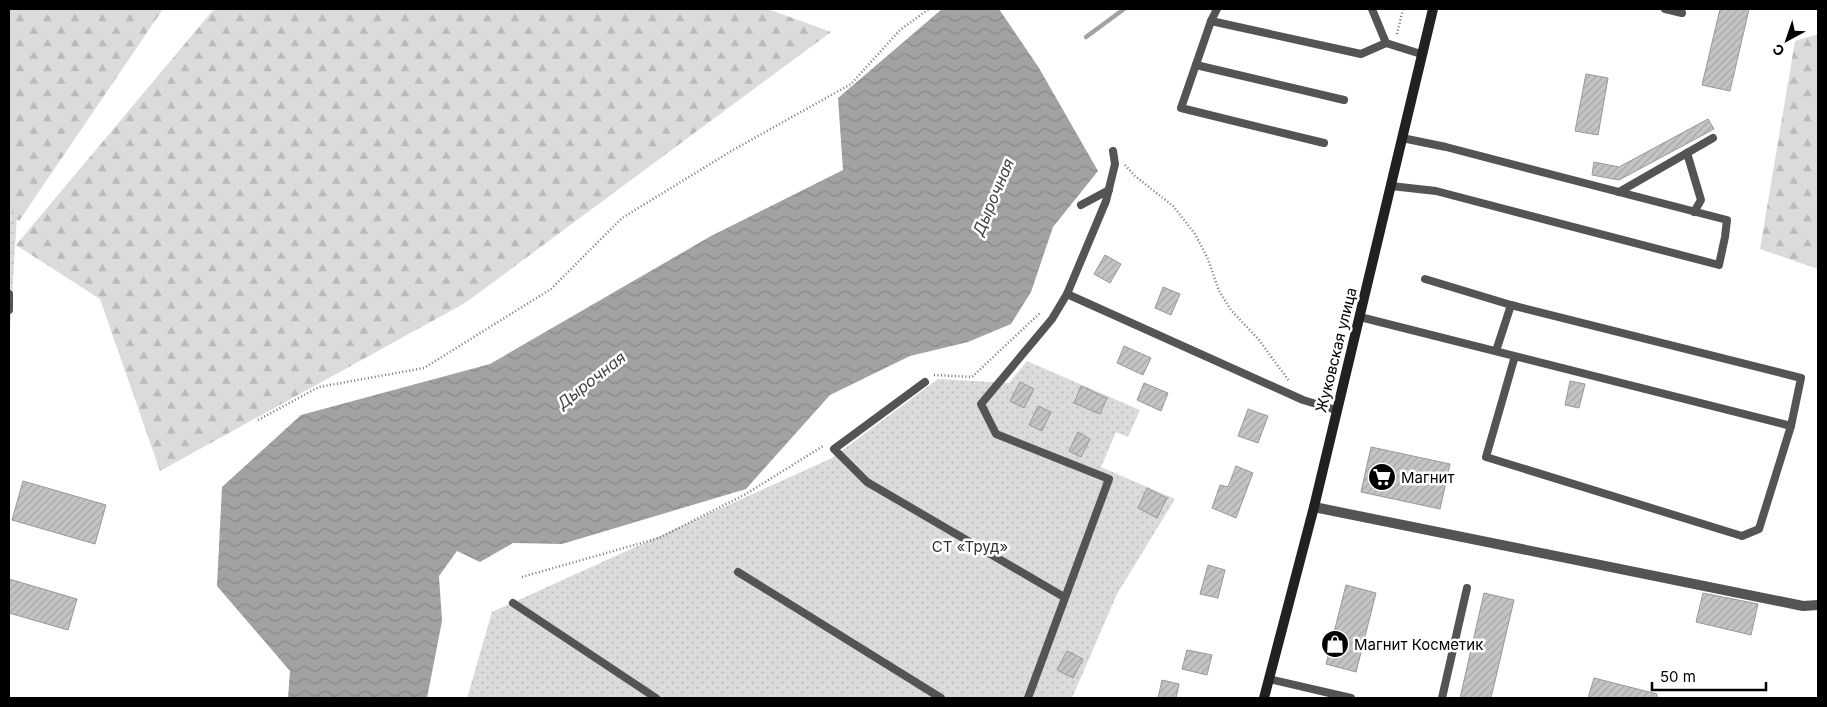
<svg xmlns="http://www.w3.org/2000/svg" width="1827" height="707" font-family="Inter,sans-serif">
	<defs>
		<pattern id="forest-firs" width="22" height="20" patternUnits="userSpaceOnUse" patternTransform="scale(1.25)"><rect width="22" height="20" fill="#dbdbdb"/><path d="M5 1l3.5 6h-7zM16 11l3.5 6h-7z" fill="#bababa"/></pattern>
		<pattern id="park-dots" width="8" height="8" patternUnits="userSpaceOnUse" patternTransform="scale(1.25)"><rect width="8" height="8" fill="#dbdbdb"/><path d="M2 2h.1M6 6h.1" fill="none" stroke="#bababa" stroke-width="1.8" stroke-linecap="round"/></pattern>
		<pattern id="water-waves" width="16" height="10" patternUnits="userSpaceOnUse" patternTransform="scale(1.25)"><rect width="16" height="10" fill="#a2a2a2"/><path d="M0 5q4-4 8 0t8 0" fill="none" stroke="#8a8a8a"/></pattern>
		<pattern id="building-hatch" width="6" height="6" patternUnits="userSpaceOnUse" patternTransform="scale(1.25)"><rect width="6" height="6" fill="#c4c4c4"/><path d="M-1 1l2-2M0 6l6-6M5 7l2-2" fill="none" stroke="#a7a7a7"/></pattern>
	</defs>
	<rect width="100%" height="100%" fill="#fff"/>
	<g fill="url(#forest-firs)">
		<path d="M9 9H163L19 221 9 213Z"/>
		<path d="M214 9H768L831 32 465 303 160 471 100 299 16 245Z"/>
		<path d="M1818 34V269L1760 249 1795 41Z"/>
	</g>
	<g fill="url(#park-dots)">
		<path d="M9 208 17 214 9 347Z"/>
		<path d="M1027 361 1140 410 1128 437 1116 432 1101 467 1175 499 1117 594 1072 698H467L492 612 832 458 938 379 1009 383Z"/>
	</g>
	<path fill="url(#water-waves)" d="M942 9H999L1039 68 1098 171 1053 227 1031 292 1011 324 968 342 910 356 830 395 746 489 562 544 513 543 480 562 457 551 439 576 442 621 427 698H288L290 671 217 586 222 487 301 415 490 364 711 236 843 170 838 98Z"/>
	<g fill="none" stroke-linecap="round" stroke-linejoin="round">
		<path stroke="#a2a2a2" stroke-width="4.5" d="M1086 37 1124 9"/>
	</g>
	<g fill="url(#building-hatch)" stroke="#989898">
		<path d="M1720 9H1749L1730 91 1702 85Z"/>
		<path d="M1586 74 1608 78 1598 135 1575 131Z"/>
		<path d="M1708 119 1714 129 1619 180 1592 175 1594 162 1619 167Z"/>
		<path d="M1105 255 1121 264 1110 283 1094 274Z"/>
		<path d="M1163 287 1180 294 1171 315 1155 308Z"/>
		<path d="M1124 346 1151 358 1143 375 1117 363Z"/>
		<path d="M1570 381 1585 384 1579 408 1565 405Z"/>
		<path d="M1020 382 1034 389 1024 408 1010 401Z"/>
		<path d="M1144 383 1168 393 1161 411 1137 400Z"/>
		<path d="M1081 386 1107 398 1100 414 1074 403Z"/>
		<path d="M1038 406 1051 412 1042 431 1029 425Z"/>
		<path d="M1248 409 1268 416 1258 443 1238 436Z"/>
		<path d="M1078 432 1090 439 1081 457 1069 451Z"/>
		<path d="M1371 447 1450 464 1440 509 1361 492Z"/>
		<path d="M1236 466 1253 473 1236 518 1212 508 1220 485 1228 487Z"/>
		<path d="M23 481 106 505 95 544 12 520Z"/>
		<path d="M1147 488 1167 498 1157 518 1138 508Z"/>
		<path d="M1208 565 1225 570 1218 598 1200 594Z"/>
		<path d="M9 579 77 599 68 630 9 613Z"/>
		<path d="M1346 585 1376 593 1356 672 1326 664Z"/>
		<path d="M1484 593 1514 600 1491 698H1460Z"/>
		<path d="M1703 593 1758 604 1751 635 1696 622Z"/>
		<path d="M1187 650 1212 655 1207 675 1182 669Z"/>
		<path d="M1067 651 1083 659 1073 678 1057 670Z"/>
		<path d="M1594 678 1657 694V698H1588Z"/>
		<path d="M1162 680 1179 684 1176 698H1158Z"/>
	</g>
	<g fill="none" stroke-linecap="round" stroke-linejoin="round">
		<g stroke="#767676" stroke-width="2.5" stroke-dasharray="1 2.5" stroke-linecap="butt">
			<path d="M1397 34 1403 9"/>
			<path d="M1125 165 1135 176 1173 206 1195 234 1208 259 1219 291 1231 310 1259 340 1289 381"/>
			<path d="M934 375 972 377 1040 313"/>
			<path d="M258 420 319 387 424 368 551 289 622 218 733 150 851 84 900 30 929 9"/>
			<path d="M522 577 659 538 746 494 823 446"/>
		</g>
		<g stroke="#545454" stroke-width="8">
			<path d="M1217 9 1211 21 1361 54 1386 43 1421 54"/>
			<path d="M1372 9 1386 43"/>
			<path d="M1665 9 1682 13"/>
			<path d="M1211 21 1181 108 1324 143"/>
			<path d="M1196 65 1344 100"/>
			<path d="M1687 153 1713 138"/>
			<path d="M1391 186 1436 191 1719 265 1725 237 1727 220 1446 147 1402 138"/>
			<path d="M1619 192 1687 153 1701 200 1694 212"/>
			<path d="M1081 205 1109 190"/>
			<path d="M1425 279 1511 305 1496 351"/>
			<path d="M9 294V310"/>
			<path d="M1067 294 1106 201 1115 164 1113 151"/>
			<path d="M1511 305 1801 378 1791 426"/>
			<path d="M1360 317 1791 426 1759 529 1742 536 1486 457 1515 356"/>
			<path d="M925 382 834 449 867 482 1064 597"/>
			<path d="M738 572 941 698"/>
			<path d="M513 603 656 698"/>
			<path d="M1269 679 1351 698"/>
			<path d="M1028 698 1109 479 996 434 981 404 1052 319 1067 294 1303 400 1336 410"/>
			<path d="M1442 698 1467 588"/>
		</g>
		<path stroke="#545454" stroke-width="10" d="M1314 507 1803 606 1818 605"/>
		<path stroke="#212121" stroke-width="10" d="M1264 698 1314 507 1433 9"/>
	</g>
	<defs>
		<g id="supermarket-disc" transform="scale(1.4375)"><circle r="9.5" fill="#000" stroke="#fff"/><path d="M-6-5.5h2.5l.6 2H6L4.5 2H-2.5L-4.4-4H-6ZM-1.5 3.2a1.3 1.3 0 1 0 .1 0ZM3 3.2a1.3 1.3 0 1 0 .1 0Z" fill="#fff"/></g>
		<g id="shop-disc" transform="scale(1.4375)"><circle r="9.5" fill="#000" stroke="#fff"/><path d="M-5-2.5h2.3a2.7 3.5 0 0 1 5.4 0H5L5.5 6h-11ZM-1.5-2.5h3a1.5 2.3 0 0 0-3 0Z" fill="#fff"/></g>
	</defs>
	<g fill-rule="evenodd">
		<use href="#supermarket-disc" x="1382" y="477"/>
		<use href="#shop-disc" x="1335" y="644"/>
	</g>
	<g text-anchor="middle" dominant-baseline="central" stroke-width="5" stroke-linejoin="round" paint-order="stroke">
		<g font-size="15" fill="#000" stroke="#fff">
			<text transform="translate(1336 350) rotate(-76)">Жуковская улица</text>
		</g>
		<g font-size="15" fill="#000" stroke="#fff" text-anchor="start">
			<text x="1401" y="477">Магнит</text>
			<text x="1354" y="644">Магнит Косметик</text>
		</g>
		<g font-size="15" fill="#323232" stroke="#fff">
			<text x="970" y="546">СТ «Труд»</text>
		</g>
		<g font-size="16" font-style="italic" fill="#434343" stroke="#fff">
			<text transform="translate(993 197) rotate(-67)">Дырочная</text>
			<text transform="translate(591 380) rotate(-38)">Дырочная</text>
		</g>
	</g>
	<rect width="1827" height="707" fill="none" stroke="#000000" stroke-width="20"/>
	<g transform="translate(1787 40) rotate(220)" stroke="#ffffff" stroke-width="4" paint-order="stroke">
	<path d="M0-4L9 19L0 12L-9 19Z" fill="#000000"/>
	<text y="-8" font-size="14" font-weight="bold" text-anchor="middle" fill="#000000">С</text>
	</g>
	<path d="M1652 682v8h114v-8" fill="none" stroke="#000000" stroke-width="2.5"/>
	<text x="1660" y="682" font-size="15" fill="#000000" stroke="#ffffff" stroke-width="4" paint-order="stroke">50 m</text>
</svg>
